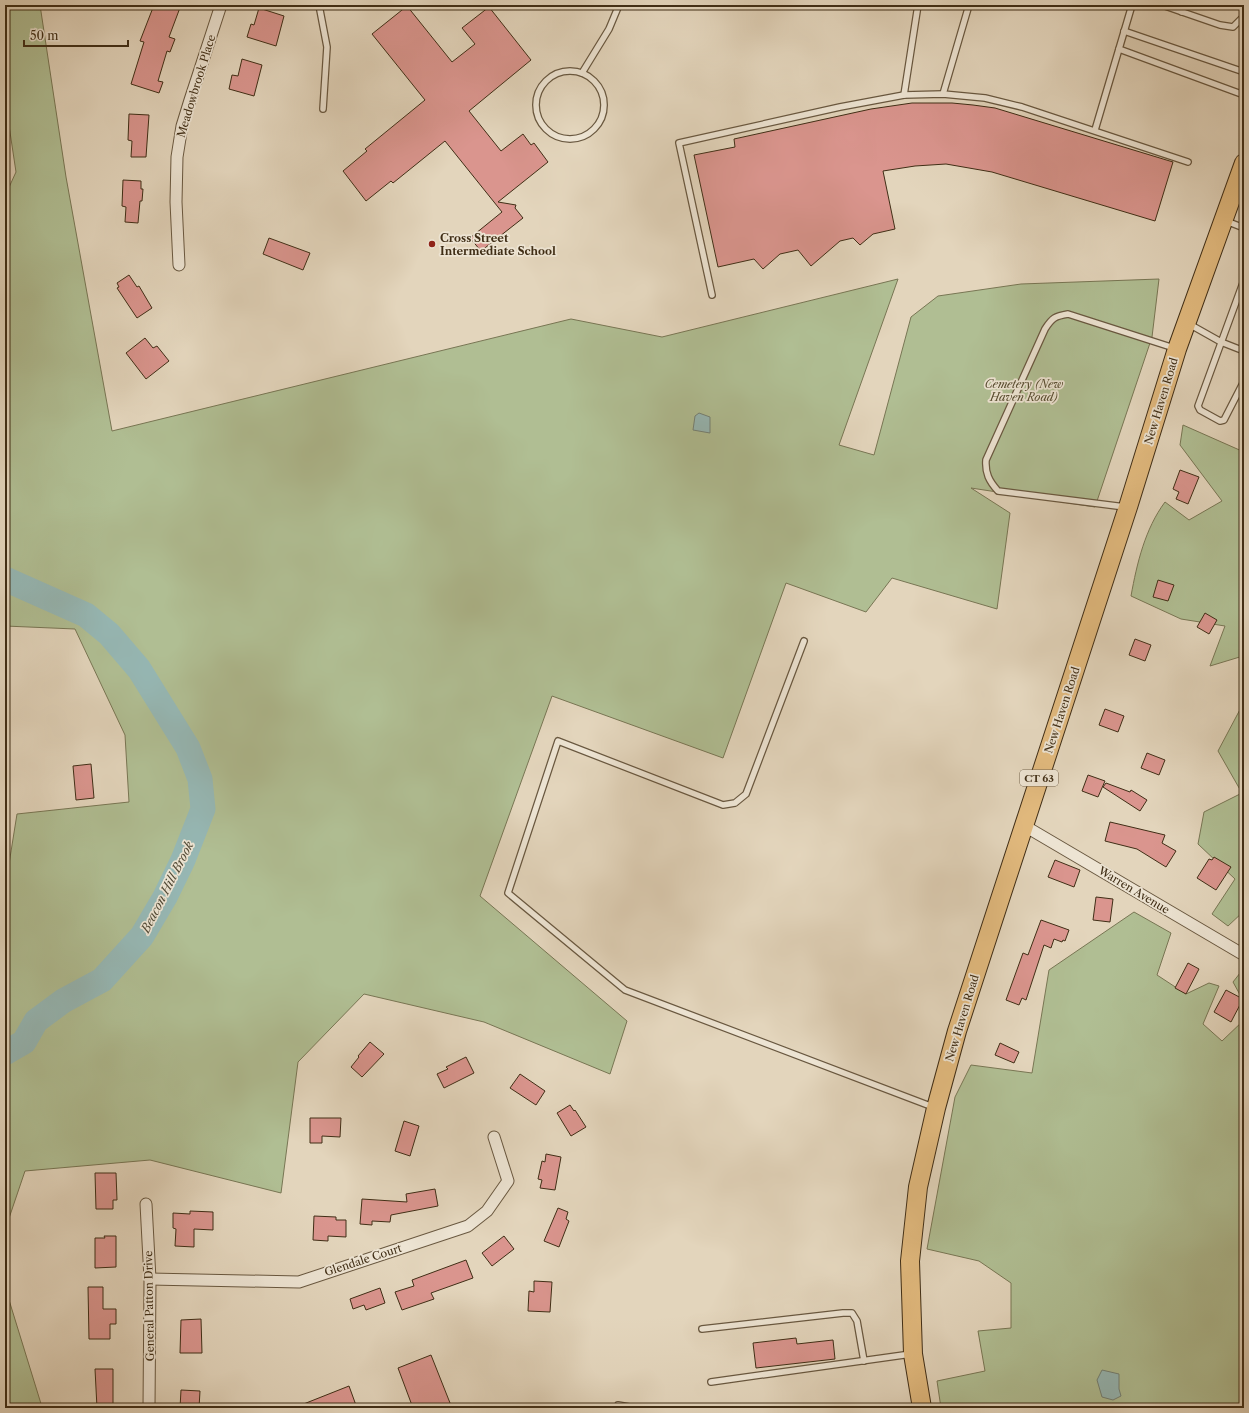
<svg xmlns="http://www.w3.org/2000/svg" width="1249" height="1413" font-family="'Libre Caslon Text',serif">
	<rect width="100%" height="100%" fill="#e3d5bc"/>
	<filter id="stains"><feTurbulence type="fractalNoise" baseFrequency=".005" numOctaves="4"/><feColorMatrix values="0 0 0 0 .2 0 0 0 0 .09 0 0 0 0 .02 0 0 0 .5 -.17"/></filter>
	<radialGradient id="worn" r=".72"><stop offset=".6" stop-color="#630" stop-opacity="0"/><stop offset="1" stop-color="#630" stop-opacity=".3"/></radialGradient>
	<g fill="#b0be93" stroke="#787654">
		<path d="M5 5H40L66 177 112 431 571 319 662 337 898 279 839 445 874 455 911 317 938 296 1021 284 1159 279 1152 337 1095 507 971 488 1010 513 997 609 892 578 866 612 786 583 723 758 552 696 480 896 627 1021 610 1074 484 1022 364 994 298 1062 281 1193 150 1160 25 1171 5 1230V889L17 814 129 802 125 735 75 629 5 626V196L16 172 5 99Z"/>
		<path d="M1183 425 1244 452V652L1243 656 1210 666 1225 626 1181 619 1131 596C1137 563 1145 529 1165 502L1189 520 1222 501 1180 445Z"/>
		<path d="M1244 702V911L1228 926 1212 914 1235 879 1198 844 1204 812 1242 793 1218 751Z"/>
		<path d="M1134 912 1171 933 1157 975 1186 994 1209 983 1219 986 1203 1024 1222 1041 1244 1020V1408H941L937 1381 985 1371 978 1331 1011 1328V1283L979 1261 927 1249 955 1097 971 1065 1032 1073 1049 970Z"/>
		<path d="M1244 968V1002L1233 982Z"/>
		<path d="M5 1287 42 1407V1408H5Z"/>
	</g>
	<g fill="#96b8b5" stroke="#748175">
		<path d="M699 413 710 417V433L693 430 695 416Z"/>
		<path d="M1102 1370 1119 1374V1389L1121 1396 1113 1400 1102 1397 1097 1380Z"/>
	</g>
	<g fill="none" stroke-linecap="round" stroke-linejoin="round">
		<path stroke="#96b8b5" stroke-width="25" d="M5 579 86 615 109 634 139 669 188 748 200 779 203 809 183 860 165 897 142 936 102 980 63 1001 36 1021 24 1042 5 1053"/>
	</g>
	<g fill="#da958e" stroke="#402e16">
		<path d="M154 5H181L169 37 175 39 170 52 167 51 158 81 163 82 159 93 131 84 144 42 140 41Z"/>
		<path d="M407 6 452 62 475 44 462 28 489 7 531 60 469 111 501 151 523 134 531 145 534 143 548 162 498 202 516 205 515 208 523 218 481 251 470 238 502 212 445 141 393 183 391 181 366 201 343 171 367 151 365 149 425 100 372 34Z"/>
		<path d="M259 8 284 16 276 46 247 37 251 24 254 25Z"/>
		<path d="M242 59 262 65 254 96 229 89 232 75 238 76Z"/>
		<path d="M912 103H952L973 105 995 108 1173 162 1155 221 992 172 946 164 915 166 883 171 895 229 873 234 860 245 853 238 840 241 811 266 798 250 780 254 763 269 754 259 718 267 694 155 735 147 734 139 871 109Z"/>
		<path d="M129 114 149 115 146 157H131L132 141 128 140Z"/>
		<path d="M123 180 141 181V189H143L142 201H140L138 223 125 222 126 207 122 206Z"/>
		<path d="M269 238 310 253 303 270 263 254Z"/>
		<path d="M129 275 137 287 139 286 152 308 137 318 117 288 119 287 117 283Z"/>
		<path d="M145 338 153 348 157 346 169 361 146 379 126 353Z"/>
		<path d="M1180 470 1199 477 1188 504 1176 499 1179 492 1173 489Z"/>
		<path d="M1158 580 1174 585 1168 601 1153 597Z"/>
		<path d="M1205 613 1217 620 1209 634 1197 627Z"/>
		<path d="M1135 639 1151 645 1145 661 1129 655Z"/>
		<path d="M1105 709 1124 716 1118 732 1099 725Z"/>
		<path d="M1147 753 1165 760 1159 775 1141 768Z"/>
		<path d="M91 764 94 798 76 800 73 766Z"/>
		<path d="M1088 775 1105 781 1098 797 1082 791Z"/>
		<path d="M1106 783 1130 792 1131 790 1147 800 1140 811 1103 787Z"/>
		<path d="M1110 822 1165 835 1162 843 1176 851 1166 867 1137 849 1105 841Z"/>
		<path d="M1214 857 1231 867 1216 890 1197 878 1209 859 1212 860Z"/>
		<path d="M1055 860 1080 870 1074 887 1048 877Z"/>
		<path d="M1096 897 1113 899 1110 922 1093 920Z"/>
		<path d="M1041 920 1069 930 1065 941 1063 940 1062 942 1054 939 1051 948 1044 945 1026 1000 1022 998 1019 1005 1006 1000 1023 953 1028 955Z"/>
		<path d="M1188 963 1199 969 1186 994 1175 988Z"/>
		<path d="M1226 990 1243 999 1231 1022 1214 1012Z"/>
		<path d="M370 1042 384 1054 362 1077 351 1067 359 1057 358 1056Z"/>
		<path d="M1000 1043 1019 1052 1014 1063 995 1055Z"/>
		<path d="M466 1057 474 1073 444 1088 437 1074 448 1069 446 1067Z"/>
		<path d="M520 1074 545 1091 536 1105 510 1088Z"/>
		<path d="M570 1105 574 1111 575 1110 586 1127 571 1136 557 1113Z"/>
		<path d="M310 1118H341L340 1137 322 1136V1143H310Z"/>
		<path d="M404 1121 419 1126 410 1156 395 1151Z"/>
		<path d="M546 1154 561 1157 555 1190 540 1188 542 1180 538 1179 542 1161 545 1162Z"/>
		<path d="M95 1173H116L117 1200H113V1209H96Z"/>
		<path d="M435 1189 438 1206 391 1215 390 1222 372 1221V1225L360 1224 362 1199 407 1202 406 1194Z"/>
		<path d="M558 1208 568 1212 566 1219 569 1221 559 1247 544 1241Z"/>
		<path d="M190 1211 213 1212V1230L194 1229V1247L175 1246 176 1229 173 1228V1213L190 1214Z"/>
		<path d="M314 1216 336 1217V1220H346V1237L328 1236V1241L313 1240Z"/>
		<path d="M104 1236H116V1267L95 1268V1238H105Z"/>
		<path d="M504 1236 514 1249 492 1266 482 1253Z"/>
		<path d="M466 1260 473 1278 431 1293 434 1299 402 1310 395 1292 414 1286 412 1280Z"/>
		<path d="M534 1281 552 1282 550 1312 528 1311 529 1291 534 1292Z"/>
		<path d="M88 1287H103V1309H116V1324H110V1339H89Z"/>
		<path d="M380 1288 385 1303 366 1310 364 1305 353 1309 350 1299Z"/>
		<path d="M201 1319 202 1353H180L181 1320Z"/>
		<path d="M796 1338 797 1344 833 1340 835 1359 756 1368 753 1343Z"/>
		<path d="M431 1355 452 1408H413L398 1368Z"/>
		<path d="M95 1369H113V1408H97Z"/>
		<path d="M349 1386 357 1408H296V1407Z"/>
		<path d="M181 1390 200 1391 199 1408H180Z"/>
	</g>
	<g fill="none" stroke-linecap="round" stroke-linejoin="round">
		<g stroke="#695840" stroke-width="8">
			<g id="service">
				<path d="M319 5 327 47 323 109"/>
				<path d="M1162 5 1220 25 1233 27 1244 16"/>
				<path d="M1182 12 1184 5"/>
				<path d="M1124 31 1244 72"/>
				<path d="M1119 49 1244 95"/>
				<circle cx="570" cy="105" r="34"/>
				<path d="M582 73 609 29 619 5"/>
				<path d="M943 94 969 5"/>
				<path d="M904 95 918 5"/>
				<path d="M1095 130 1132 5"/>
				<path d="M1226 221 1244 228"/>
				<path d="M1244 280 1198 406 1200 410 1220 421 1224 420 1244 381"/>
				<path d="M712 295 679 143 840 107 904 95 943 94 985 98 1022 107 1188 162"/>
				<path d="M1189 324 1221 342 1244 351"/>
				<path d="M1125 507 998 491C989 481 985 473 986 460L1045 329C1052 318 1055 316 1068 314L1174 348"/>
				<path d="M804 641 746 794 735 803 723 805 558 741 508 893 625 990 933 1107"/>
				<path d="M702 1329 843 1313H852L857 1321 864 1361"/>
				<path d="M711 1382 911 1354"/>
				<path d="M618 1405 635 1408"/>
			</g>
		</g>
		<g stroke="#695840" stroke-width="13">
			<g id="minor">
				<path d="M179 265 176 202 177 157 182 126 190 100 221 5"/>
				<path d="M1023 825 1244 955"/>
				<path d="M146 1204 150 1279 149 1408"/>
				<path d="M150 1279 299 1282 468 1226 487 1211 508 1181 494 1137"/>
			</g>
		</g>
		<g stroke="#402e16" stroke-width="20">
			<path id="primary" d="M922 1408 913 1354 910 1261 918 1187 936 1108 957 1031 1128 507 1177 349 1244 163"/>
		</g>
		<use href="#service" stroke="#ede4d3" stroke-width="5.5"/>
		<use href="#minor" stroke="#ede4d3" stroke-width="11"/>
		<use href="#primary" stroke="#e2ba7e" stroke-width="18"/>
	</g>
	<circle fill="#8f2418" stroke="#ede4d3" stroke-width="1.5" cx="432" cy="244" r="4"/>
	<g text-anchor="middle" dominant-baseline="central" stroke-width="3.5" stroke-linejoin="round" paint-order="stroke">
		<rect fill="#ede4d3" stroke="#74654f" stroke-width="1" x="1020" y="770" width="38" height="16" rx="3"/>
		<g font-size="10" font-weight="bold" fill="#402e16">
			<text x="1039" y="778">CT 63</text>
		</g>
		<g font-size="11" fill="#402e16" stroke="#ede4d3">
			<text transform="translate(196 86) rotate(-73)">Meadowbrook Place</text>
			<text transform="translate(1161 401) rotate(-73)">New Haven Road</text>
			<text transform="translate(1062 710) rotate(-72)">New Haven Road</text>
			<text transform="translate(1134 890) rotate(31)">Warren Avenue</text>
			<text transform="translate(962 1018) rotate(-73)">New Haven Road</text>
			<text transform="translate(363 1260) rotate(-18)">Glendale Court</text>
			<text transform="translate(149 1306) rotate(-91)">General Patton Drive</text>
		</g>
		<g font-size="11" font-weight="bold" fill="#402e16" stroke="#ede4d3" text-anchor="start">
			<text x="440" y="238">Cross Street<tspan x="440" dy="13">Intermediate School</tspan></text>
		</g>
		<g font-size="11" font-style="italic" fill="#564b2f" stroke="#ede4d3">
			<text x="1024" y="384">Cemetery (New<tspan x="1024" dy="13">Haven Road)</tspan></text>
		</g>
		<g font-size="12" font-style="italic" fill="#514a36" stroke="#ede4d3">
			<text transform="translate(167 887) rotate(-63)">Beacon Hill Brook</text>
		</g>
	</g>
	<rect width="1249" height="1413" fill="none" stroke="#e3d5bc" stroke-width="20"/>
	<rect x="6" y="6" width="1237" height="1401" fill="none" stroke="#402e16" stroke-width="2"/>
	<rect x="10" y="10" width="1229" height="1393" fill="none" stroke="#402e16"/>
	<path d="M24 40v6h104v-6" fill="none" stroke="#402e16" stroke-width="2"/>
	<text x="30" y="40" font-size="12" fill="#402e16" stroke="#ede4d3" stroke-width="3" paint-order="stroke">50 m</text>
	<rect width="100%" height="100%" filter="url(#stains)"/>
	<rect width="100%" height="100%" fill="url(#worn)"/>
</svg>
